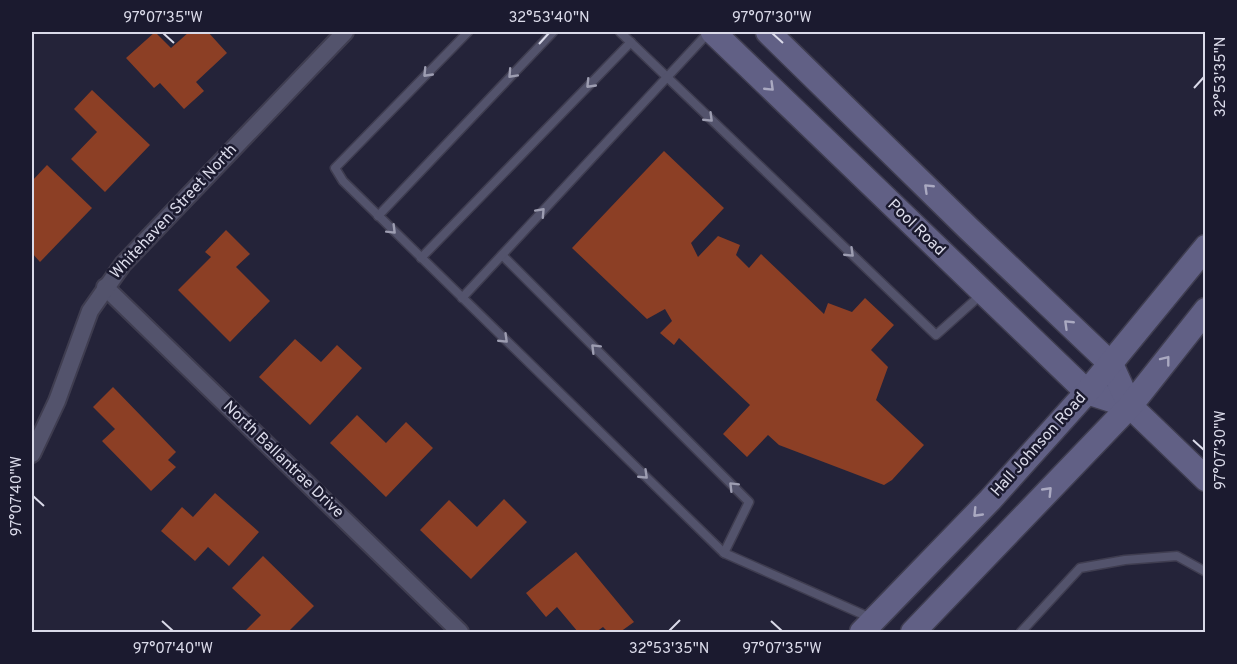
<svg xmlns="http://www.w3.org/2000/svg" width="1237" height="664" font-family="Overpass,sans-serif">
	<rect width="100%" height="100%" fill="#242339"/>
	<g fill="#8c3f25">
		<path d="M155 32 171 48 189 32H208L227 53 196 82 204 91 184 109 160 83 154 88 126 58Z"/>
		<path d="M92 90 150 145 105 192 71 159 97 132 74 109Z"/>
		<path d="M664 151 724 208 691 243 698 257 718 236 740 245 736 255 749 268 761 254 824 314 828 303 852 312 865 298 894 325 871 350 888 367 876 400 924 445 892 480 884 485 779 445 768 435 747 457 723 434 750 405 679 338 674 345 660 333 672 321 665 309 647 319 572 248Z"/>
		<path d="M47 165 92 208 40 262 32 253V181Z"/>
		<path d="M226 230 250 254 236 267 270 301 230 342 178 290 211 257 205 252Z"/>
		<path d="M295 339 321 362 337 345 362 368 310 425 259 377Z"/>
		<path d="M113 387 176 452 168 460 176 467 151 491 102 441 115 429 93 407Z"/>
		<path d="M357 415 386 443 406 422 433 448 386 497 330 443Z"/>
		<path d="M215 493 259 532 229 566 208 547 195 561 161 531 182 507 193 517Z"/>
		<path d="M504 499 527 522 471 579 420 530 449 500 477 527Z"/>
		<path d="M576 552 634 622 620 632H608L603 627 596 632H578L557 607 546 617 526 593Z"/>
		<path d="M263 556 314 606 288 632H244L261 615 232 588Z"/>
	</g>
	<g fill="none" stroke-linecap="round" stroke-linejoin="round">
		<g stroke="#3f3d50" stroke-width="11">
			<g id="lane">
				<path d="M468 32 335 168 343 181 724 553 871 618"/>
				<path d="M620 32 936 335 983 293"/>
				<path d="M378 216 553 32"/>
				<path d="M502 255 749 502 724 553"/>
				<path d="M421 258 631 42"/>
				<path d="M462 298 709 32"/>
				<path d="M1021 632 1080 568 1125 560 1177 556 1206 572"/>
			</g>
		</g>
		<g stroke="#3f3d50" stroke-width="20">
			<g id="street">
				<path d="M105 287 460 632"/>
				<path d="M32 454 57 401 90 311 123 264 345 32"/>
			</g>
		</g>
		<g stroke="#3f3d50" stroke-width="27">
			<g id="secondary">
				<path d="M713 32 1087 392 1130 406"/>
				<path d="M768 32 968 228 1111 364 1130 406 1206 479"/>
				<path d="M862 632 990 500 1087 392 1206 247"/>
				<path d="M913 632 1130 406 1206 310"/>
			</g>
		</g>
		<use href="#lane" stroke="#53536c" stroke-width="8"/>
		<use href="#street" stroke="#53536c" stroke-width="16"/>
		<use href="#secondary" stroke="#616085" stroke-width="24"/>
	</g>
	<defs><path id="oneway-chevron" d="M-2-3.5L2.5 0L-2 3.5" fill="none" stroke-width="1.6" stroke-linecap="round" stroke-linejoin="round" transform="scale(1.5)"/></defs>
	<g stroke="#9d9db1">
		<use href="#oneway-chevron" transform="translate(427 73) rotate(134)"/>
		<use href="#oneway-chevron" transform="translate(512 74) rotate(133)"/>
		<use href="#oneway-chevron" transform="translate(590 84) rotate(134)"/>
		<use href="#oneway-chevron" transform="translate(709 118) rotate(44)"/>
		<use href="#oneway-chevron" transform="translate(541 212) rotate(-47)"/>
		<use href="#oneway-chevron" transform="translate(392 230) rotate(45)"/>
		<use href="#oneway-chevron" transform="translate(850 253) rotate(44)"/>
		<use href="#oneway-chevron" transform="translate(504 339) rotate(44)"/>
		<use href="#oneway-chevron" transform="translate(595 348) rotate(-135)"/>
		<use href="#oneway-chevron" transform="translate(644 475) rotate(44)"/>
		<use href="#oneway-chevron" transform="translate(733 486) rotate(-135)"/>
	</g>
	<g stroke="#aaa9c1">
		<use href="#oneway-chevron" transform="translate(770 87) rotate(44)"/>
		<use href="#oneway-chevron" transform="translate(928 188) rotate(-136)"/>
		<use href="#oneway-chevron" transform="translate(1068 324) rotate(-136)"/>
		<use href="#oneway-chevron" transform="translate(1166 360) rotate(-52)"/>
		<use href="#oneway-chevron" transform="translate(1048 491) rotate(-46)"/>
		<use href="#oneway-chevron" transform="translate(977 513) rotate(134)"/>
	</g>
	<path fill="none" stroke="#dadae9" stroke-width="2" d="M163 33 174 43M772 33 783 43M539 44 549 33M1194 88 1204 77M1193 440 1204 450M33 496 44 506M162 621 173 631M771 621 782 631M669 631 680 620"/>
	<g text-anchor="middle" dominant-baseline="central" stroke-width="5" stroke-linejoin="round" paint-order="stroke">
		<g font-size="16" fill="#dadae9" stroke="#1b1a2f">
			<text transform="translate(174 212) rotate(-47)">Whitehaven Street North</text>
			<text transform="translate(916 228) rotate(44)">Pool Road</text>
			<text transform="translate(1039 445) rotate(-48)">Hall Johnson Road</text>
			<text transform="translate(283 460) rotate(44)">North Ballantrae Drive</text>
		</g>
	</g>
	<rect width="1237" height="664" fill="none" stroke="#1b1a2f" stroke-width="66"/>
	<rect x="33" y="33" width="1171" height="598" fill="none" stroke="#dadae9" stroke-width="2"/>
	<g font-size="15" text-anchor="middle" fill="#dadae9">
		<text x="163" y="22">97°07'35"W</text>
		<text x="549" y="22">32°53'40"N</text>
		<text x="772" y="22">97°07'30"W</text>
		<text transform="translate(1220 77) rotate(-90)" y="5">32°53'35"N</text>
		<text transform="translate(1220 450) rotate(-90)" y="5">97°07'30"W</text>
		<text transform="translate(16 496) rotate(-90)" y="5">97°07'40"W</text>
		<text x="173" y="653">97°07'40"W</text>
		<text x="669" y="653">32°53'35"N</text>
		<text x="782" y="653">97°07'35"W</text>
	</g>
</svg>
